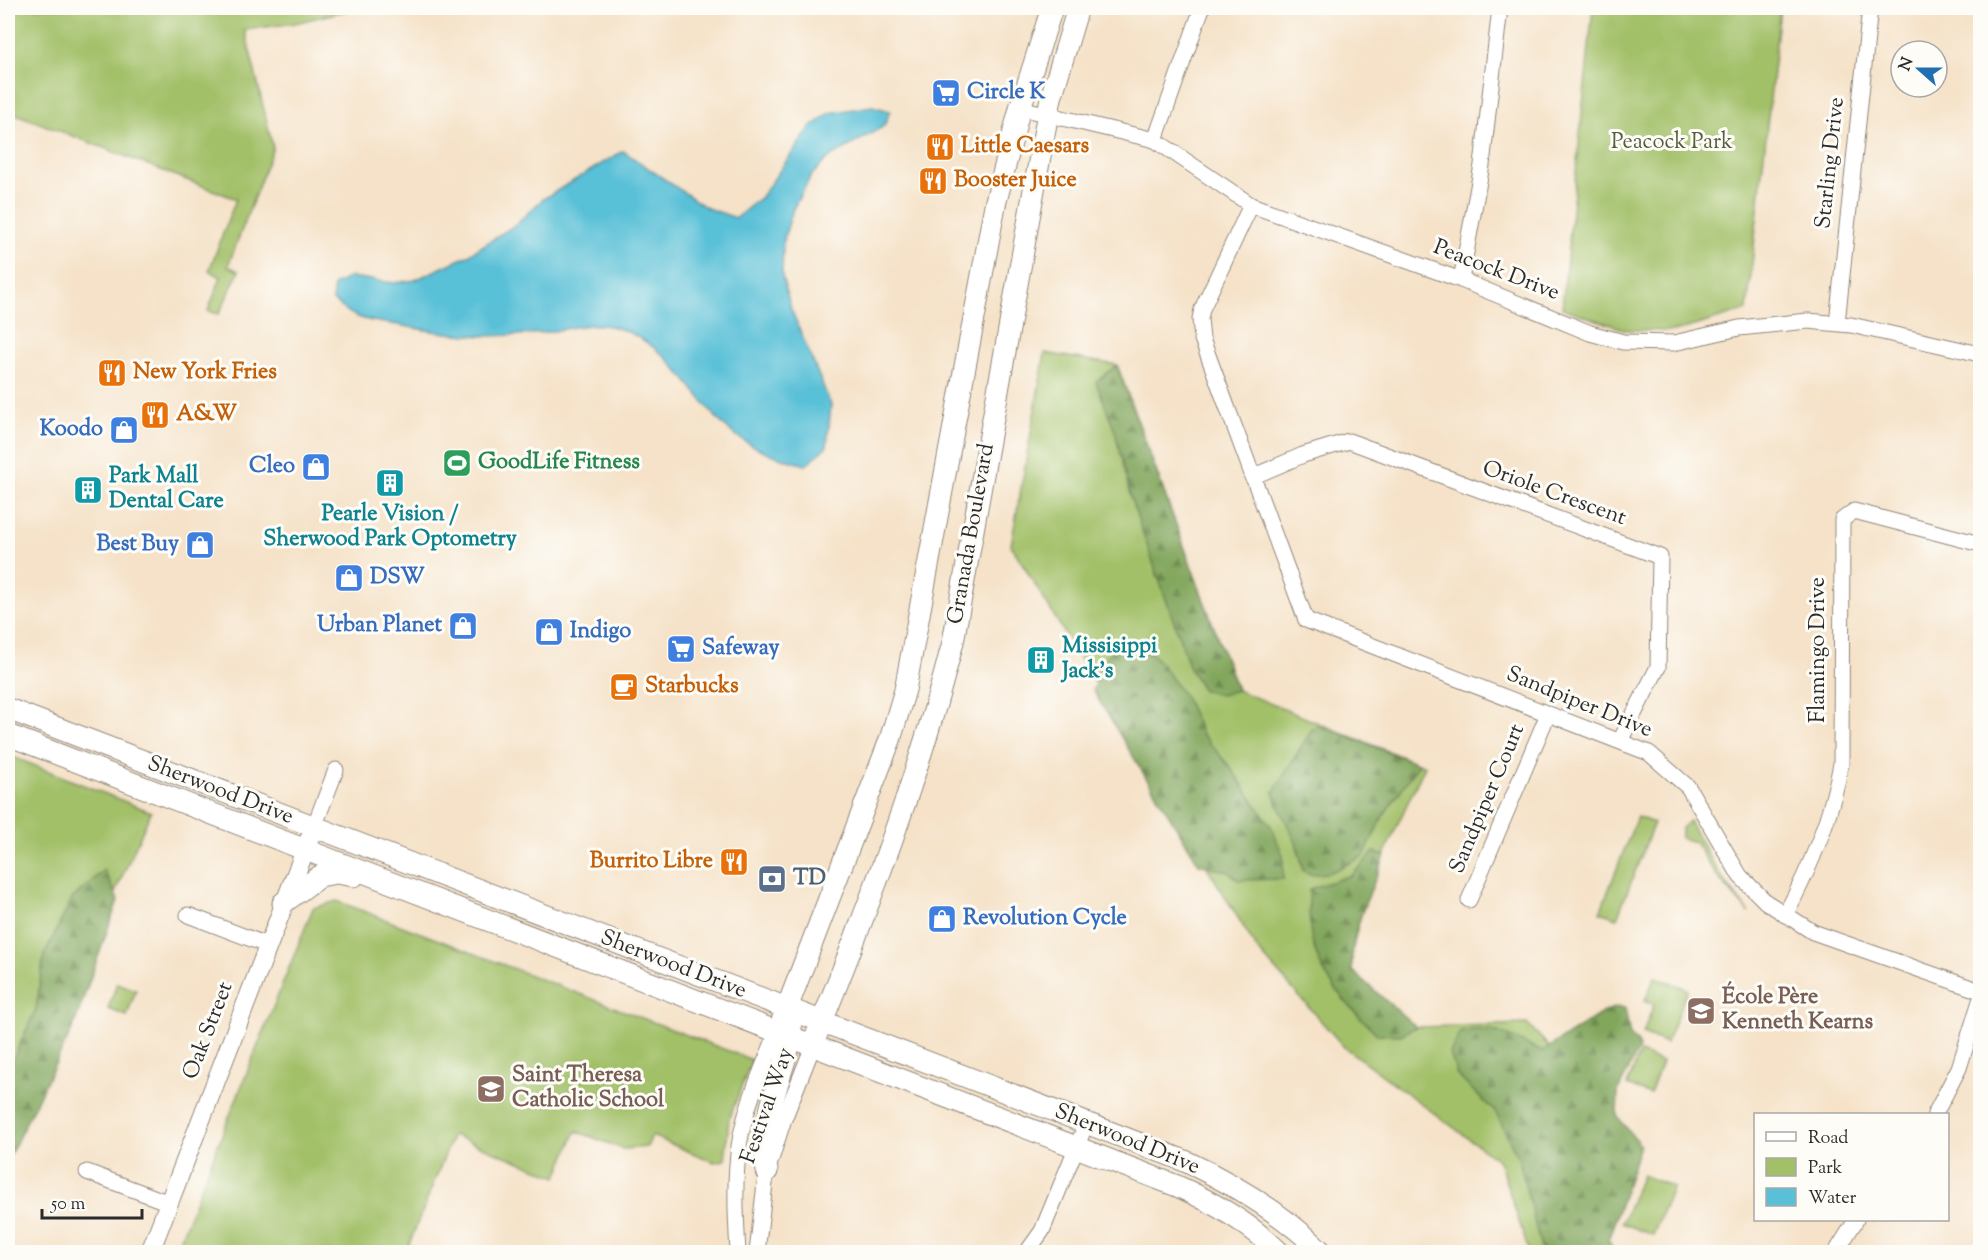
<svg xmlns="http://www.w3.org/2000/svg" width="1988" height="1260" font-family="'Sorts Mill Goudy',serif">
	<defs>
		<pattern id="forest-firs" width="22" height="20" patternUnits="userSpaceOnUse" patternTransform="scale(1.5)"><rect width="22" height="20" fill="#81a65c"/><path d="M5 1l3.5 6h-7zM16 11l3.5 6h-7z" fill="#6a874c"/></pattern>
	</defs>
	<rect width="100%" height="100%" fill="#fdfcf7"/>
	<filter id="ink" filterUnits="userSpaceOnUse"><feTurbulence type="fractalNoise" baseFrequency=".0167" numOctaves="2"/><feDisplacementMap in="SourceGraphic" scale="12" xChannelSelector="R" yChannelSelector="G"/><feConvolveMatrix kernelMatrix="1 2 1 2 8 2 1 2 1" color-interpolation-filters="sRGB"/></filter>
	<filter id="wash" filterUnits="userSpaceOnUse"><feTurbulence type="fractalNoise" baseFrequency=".008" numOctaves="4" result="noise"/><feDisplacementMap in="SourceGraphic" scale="24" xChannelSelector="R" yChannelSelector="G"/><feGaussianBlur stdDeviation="1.35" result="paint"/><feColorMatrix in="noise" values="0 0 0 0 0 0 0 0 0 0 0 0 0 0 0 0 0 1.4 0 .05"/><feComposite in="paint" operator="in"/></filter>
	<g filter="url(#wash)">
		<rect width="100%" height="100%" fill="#f5e2c8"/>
		<g fill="#a2c068" stroke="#66764a" stroke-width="1.5">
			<path d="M8 8H357L295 23 245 30 273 148 228 266 239 271 219 314 208 311 221 277 209 271 236 199 8 111Z"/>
			<path d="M1593 8H1780L1747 310 1677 331 1626 330 1562 308Z"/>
			<path d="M1045 353 1117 365 1237 690 1425 766C1403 814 1347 922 1352 971L1416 1027 1528 1024 1640 1145 1608 1240 1615 1252H1529L1499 1161 1344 1047 1257 949 1011 545Z"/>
			<path d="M8 755 151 812 8 1132Z"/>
			<path d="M1637 817 1654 823 1617 918 1600 912Z"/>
			<path d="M1689 821 1720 875 1749 913 1715 874 1695 842 1681 838V828Z"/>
			<path d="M337 901 752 1060 729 1119 725 1160 714 1162 652 1136 647 1147 623 1149 576 1131 557 1177 453 1135 406 1252H175L313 908Z"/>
			<path d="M1655 977 1688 989 1666 1043 1643 1033 1654 1004 1645 1000Z"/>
			<path d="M117 983 136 990 127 1016 108 1009Z"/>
			<path d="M1640 1053 1662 1062 1650 1094 1627 1085Z"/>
			<path d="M1642 1175 1673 1187 1653 1235 1622 1223Z"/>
		</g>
		<g fill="url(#forest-firs)" stroke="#566844" stroke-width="1.5">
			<path d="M1117 365 1237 690 1220 695 1203 690 1191 671 1131 499 1115 431 1096 382Z"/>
			<path d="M1140 644 1154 655 1171 677 1186 699 1202 734 1230 767 1271 826 1283 856V879L1238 880 1229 872 1199 864 1093 691C1103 660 1104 645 1140 644Z"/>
			<path d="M1318 725 1419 764 1383 816 1364 856 1331 872 1313 875 1303 871C1299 838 1284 823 1273 793L1312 729Z"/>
			<path d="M1374 852 1385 855C1372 891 1348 932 1352 971L1416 1027 1401 1035 1377 1034C1350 1008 1320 978 1312 940 1308 924 1310 905 1309 889L1352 875Z"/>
			<path d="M104 870 118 900 73 1028 8 1159V1070L36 1009 44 955 72 899Z"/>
			<path d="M1618 1007 1625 1008 1630 1036 1638 1043 1639 1049 1618 1091 1617 1116 1640 1145 1608 1240 1615 1252H1542L1519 1160 1496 1113 1457 1075 1450 1053 1461 1032C1499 1024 1510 1039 1543 1051L1605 1011Z"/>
		</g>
		<path fill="#59c0d7" stroke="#427681" stroke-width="1.5" d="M872 106 890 111 884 126 827 159 811 176 793 209 783 242 782 276 791 309 831 405 827 446 806 465C773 457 737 443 715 416 687 384 666 346 623 330 596 319 575 328 548 332 494 339 451 336 399 325 386 323 371 322 358 317 349 314 340 305 332 300L334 285 350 277 394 283 415 280 467 256 515 225 543 199 623 151 707 208 736 218 761 197 810 128 830 113Z"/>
	</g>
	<g filter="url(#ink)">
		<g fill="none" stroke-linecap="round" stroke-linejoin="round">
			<g stroke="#90867a" stroke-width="17">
				<g id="minor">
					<path d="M1020 108 1155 140 1251 205 1461 280 1590 333 1623 342 1674 343 1739 328 1808 321 1851 325 1980 354"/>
					<path d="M1155 140 1202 8"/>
					<path d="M1251 205 1202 309 1200 319 1202 339 1306 620 1649 753 1688 787 1740 876 1766 902 1813 932 1980 991"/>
					<path d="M1461 280 1482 165 1500 8"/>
					<path d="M1837 323 1870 8"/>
					<path d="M1252 477 1303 455 1349 441 1660 557 1658 667 1620 741"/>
					<path d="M314 827 336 770"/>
					<path d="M1469 900 1548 714"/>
					<path d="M188 915 267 945"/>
					<path d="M1785 915C1811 867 1831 817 1841 764L1842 520 1854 511 1980 544"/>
					<path d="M1935 1114 1959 1068 1980 1001"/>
					<path d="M87 1172 169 1203"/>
					<path d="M738 1252C736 1218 734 1181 739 1146 745 1107 762 1069 777 1033"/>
					<path d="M757 1252 766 1175 784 1119 813 1046"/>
					<path d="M1027 1252 1042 1231 1086 1124"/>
					<path d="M1836 1252 1856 1220"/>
				</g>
			</g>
			<g stroke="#90867a" stroke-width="20">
				<path id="tertiary" d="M150 1252 314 827"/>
			</g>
			<g stroke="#90867a" stroke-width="23">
				<g id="secondary">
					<path d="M8 709 1185 1161C1236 1185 1282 1213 1322 1252"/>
					<path d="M8 735 1177 1186C1215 1203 1249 1223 1279 1252"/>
					<path d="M283 903 320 876 336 873 354 876"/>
					<path d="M782 1021 890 740 905 690 995 205 1020 108 1052 8"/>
					<path d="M817 1034C869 906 919 776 953 642L1044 134 1051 98 1078 8"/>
					<path d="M767 1171C759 1123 780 1083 791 1038V1026"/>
				</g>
			</g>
			<use href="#minor" stroke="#fff" stroke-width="15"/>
			<use href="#tertiary" stroke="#fff" stroke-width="18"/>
			<use href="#secondary" stroke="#fff" stroke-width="21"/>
		</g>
	</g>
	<defs>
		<g id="supermarket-square" transform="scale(1.5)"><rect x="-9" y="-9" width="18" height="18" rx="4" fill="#3f7fe0" stroke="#fdfcf7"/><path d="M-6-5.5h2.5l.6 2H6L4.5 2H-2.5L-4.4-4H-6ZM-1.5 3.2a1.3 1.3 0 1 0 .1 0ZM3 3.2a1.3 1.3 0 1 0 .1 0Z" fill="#fff"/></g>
		<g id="restaurant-square" transform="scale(1.5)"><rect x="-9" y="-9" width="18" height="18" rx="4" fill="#e8710a" stroke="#fdfcf7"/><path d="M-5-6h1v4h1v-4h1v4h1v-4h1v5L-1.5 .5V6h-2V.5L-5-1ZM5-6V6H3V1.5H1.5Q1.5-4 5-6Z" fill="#fff"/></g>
		<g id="shop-square" transform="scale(1.5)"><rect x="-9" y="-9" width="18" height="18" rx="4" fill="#3f7fe0" stroke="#fdfcf7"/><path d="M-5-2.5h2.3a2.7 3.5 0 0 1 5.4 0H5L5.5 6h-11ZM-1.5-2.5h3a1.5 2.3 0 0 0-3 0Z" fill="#fff"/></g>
		<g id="stadium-square" transform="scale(1.5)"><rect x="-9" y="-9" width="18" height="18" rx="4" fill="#2e9e5b" stroke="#fdfcf7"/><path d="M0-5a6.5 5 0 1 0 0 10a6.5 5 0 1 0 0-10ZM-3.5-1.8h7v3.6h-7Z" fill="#fff"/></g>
		<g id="building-square" transform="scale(1.5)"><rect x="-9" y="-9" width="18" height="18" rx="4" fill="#0f9aa8" stroke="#fdfcf7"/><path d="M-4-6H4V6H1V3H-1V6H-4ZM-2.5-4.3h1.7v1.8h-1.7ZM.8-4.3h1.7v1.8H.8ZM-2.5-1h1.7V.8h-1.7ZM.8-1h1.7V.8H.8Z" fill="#fff"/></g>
		<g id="cafe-square" transform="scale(1.5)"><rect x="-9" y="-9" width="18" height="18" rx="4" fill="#e8710a" stroke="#fdfcf7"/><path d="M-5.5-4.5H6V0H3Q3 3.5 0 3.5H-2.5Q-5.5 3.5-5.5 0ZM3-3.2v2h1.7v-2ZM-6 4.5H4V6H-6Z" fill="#fff"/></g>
		<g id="bank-square" transform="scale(1.5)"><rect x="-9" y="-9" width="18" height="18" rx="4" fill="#5c6f8a" stroke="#fdfcf7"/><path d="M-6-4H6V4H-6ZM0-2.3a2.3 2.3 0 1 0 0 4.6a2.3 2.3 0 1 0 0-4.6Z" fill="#fff"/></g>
		<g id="school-square" transform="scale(1.5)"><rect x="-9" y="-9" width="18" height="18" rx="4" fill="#8d6e63" stroke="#fdfcf7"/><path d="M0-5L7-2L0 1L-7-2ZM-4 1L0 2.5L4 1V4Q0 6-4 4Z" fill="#fff"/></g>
	</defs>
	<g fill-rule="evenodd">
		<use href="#supermarket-square" x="946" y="93"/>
		<use href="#restaurant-square" x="940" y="147"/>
		<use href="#restaurant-square" x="933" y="181"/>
		<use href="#restaurant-square" x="112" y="373"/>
		<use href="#restaurant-square" x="155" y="415"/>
		<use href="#shop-square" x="124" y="430"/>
		<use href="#stadium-square" x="457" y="463"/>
		<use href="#shop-square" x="316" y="467"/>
		<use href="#building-square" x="390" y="483"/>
		<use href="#building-square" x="88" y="490"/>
		<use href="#shop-square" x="200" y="545"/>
		<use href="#shop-square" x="349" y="578"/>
		<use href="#shop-square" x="463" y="626"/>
		<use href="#shop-square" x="549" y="632"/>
		<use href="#supermarket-square" x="681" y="649"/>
		<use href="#building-square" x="1041" y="660"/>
		<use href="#cafe-square" x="624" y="687"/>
		<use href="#restaurant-square" x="734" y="862"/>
		<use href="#bank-square" x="772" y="879"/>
		<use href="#shop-square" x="942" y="919"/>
		<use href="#school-square" x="1701" y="1011"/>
		<use href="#school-square" x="491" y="1089"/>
	</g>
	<g text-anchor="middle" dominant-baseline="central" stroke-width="6" stroke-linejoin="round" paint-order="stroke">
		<g font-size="22" font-weight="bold" fill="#366cbe" stroke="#fdfcf7" text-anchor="start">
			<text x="967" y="93">Circle K</text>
			<text x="103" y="430" text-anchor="end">Koodo</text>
			<text x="295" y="467" text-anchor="end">Cleo</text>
			<text x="179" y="545" text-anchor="end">Best Buy</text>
			<text x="370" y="578">DSW</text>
			<text x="442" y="626" text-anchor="end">Urban Planet</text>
			<text x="570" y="632">Indigo</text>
			<text x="702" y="649">Safeway</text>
			<text x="963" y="919">Revolution Cycle</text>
		</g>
		<g font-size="22" fill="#555f40" stroke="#fdfcf7">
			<text x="1672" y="143">Peacock Park</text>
		</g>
		<g font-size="22" font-weight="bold" fill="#c56008" stroke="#fdfcf7" text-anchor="start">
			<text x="961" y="147">Little Caesars</text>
			<text x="954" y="181">Booster Juice</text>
			<text x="133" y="373">New York Fries</text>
			<text x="176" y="415">A&amp;W</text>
			<text x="645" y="687">Starbucks</text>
			<text x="713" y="862" text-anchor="end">Burrito Libre</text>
		</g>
		<g font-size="22" fill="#2b2b2b" stroke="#fdfcf7">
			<text transform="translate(1831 163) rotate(-84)">Starling Drive</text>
			<text transform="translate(1496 271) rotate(21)">Peacock Drive</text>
			<text transform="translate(1554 494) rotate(20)">Oriole Crescent</text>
			<text transform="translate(972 534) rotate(-80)">Granada Boulevard</text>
			<text transform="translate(1819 650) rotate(-90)">Flamingo Drive</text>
			<text transform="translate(1579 703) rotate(22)">Sandpiper Drive</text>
			<text transform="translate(220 791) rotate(21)">Sherwood Drive</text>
			<text transform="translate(1488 799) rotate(-67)">Sandpiper Court</text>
			<text transform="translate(673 965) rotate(21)">Sherwood Drive</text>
			<text transform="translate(209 1031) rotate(-69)">Oak Street</text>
			<text transform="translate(768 1106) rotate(-71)">Festival Way</text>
			<text transform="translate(1127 1140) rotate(22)">Sherwood Drive</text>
		</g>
		<g font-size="22" font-weight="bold" fill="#27864d" stroke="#fdfcf7" text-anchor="start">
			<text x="478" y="463">GoodLife Fitness</text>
		</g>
		<g font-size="22" font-weight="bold" fill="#0d838f" stroke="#fdfcf7" text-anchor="start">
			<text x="109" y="477">Park Mall<tspan x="109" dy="25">Dental Care</tspan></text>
			<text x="390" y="515" text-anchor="middle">Pearle Vision /<tspan x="390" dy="25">Sherwood Park Optometry</tspan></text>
			<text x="1062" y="647">Missisippi<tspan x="1062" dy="25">Jack's</tspan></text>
		</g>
		<g font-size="22" font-weight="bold" fill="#4e5e75" stroke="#fdfcf7" text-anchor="start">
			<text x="793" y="879">TD</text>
		</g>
		<g font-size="22" font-weight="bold" fill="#785e54" stroke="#fdfcf7" text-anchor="start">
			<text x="1722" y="998">École Père<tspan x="1722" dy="25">Kenneth Kearns</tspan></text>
			<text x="512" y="1076">Saint Theresa<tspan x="512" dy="25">Catholic School</tspan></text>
		</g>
	</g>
	<rect width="1988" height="1260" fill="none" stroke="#fdfcf7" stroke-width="30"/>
	<rect x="1754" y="1113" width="195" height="108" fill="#fdfcf7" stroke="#a9a8a5" stroke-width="1.5"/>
	<rect x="1766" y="1132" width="30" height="9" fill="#ffffff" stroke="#a9a8a5" stroke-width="1.5"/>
	<text x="1808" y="1143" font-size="18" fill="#2b2b2b">Road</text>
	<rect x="1766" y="1158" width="30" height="18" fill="#a2c068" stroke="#a9a8a5" stroke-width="1.5"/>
	<text x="1808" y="1173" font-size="18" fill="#2b2b2b">Park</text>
	<rect x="1766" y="1188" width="30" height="18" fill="#59c0d7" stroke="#a9a8a5" stroke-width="1.5"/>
	<text x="1808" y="1203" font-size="18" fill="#2b2b2b">Water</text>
	<g transform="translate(1919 69) rotate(291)"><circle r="28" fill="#fdfcf7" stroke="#a9a8a5" stroke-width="1.5"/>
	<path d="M0-4.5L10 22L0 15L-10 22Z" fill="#1f6fb2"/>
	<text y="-9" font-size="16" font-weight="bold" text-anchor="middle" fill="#2b2b2b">N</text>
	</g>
	<path d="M42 1209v9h100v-9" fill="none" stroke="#2b2b2b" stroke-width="3"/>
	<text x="51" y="1209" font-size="18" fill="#2b2b2b" stroke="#fdfcf7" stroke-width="4.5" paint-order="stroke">50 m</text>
</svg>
